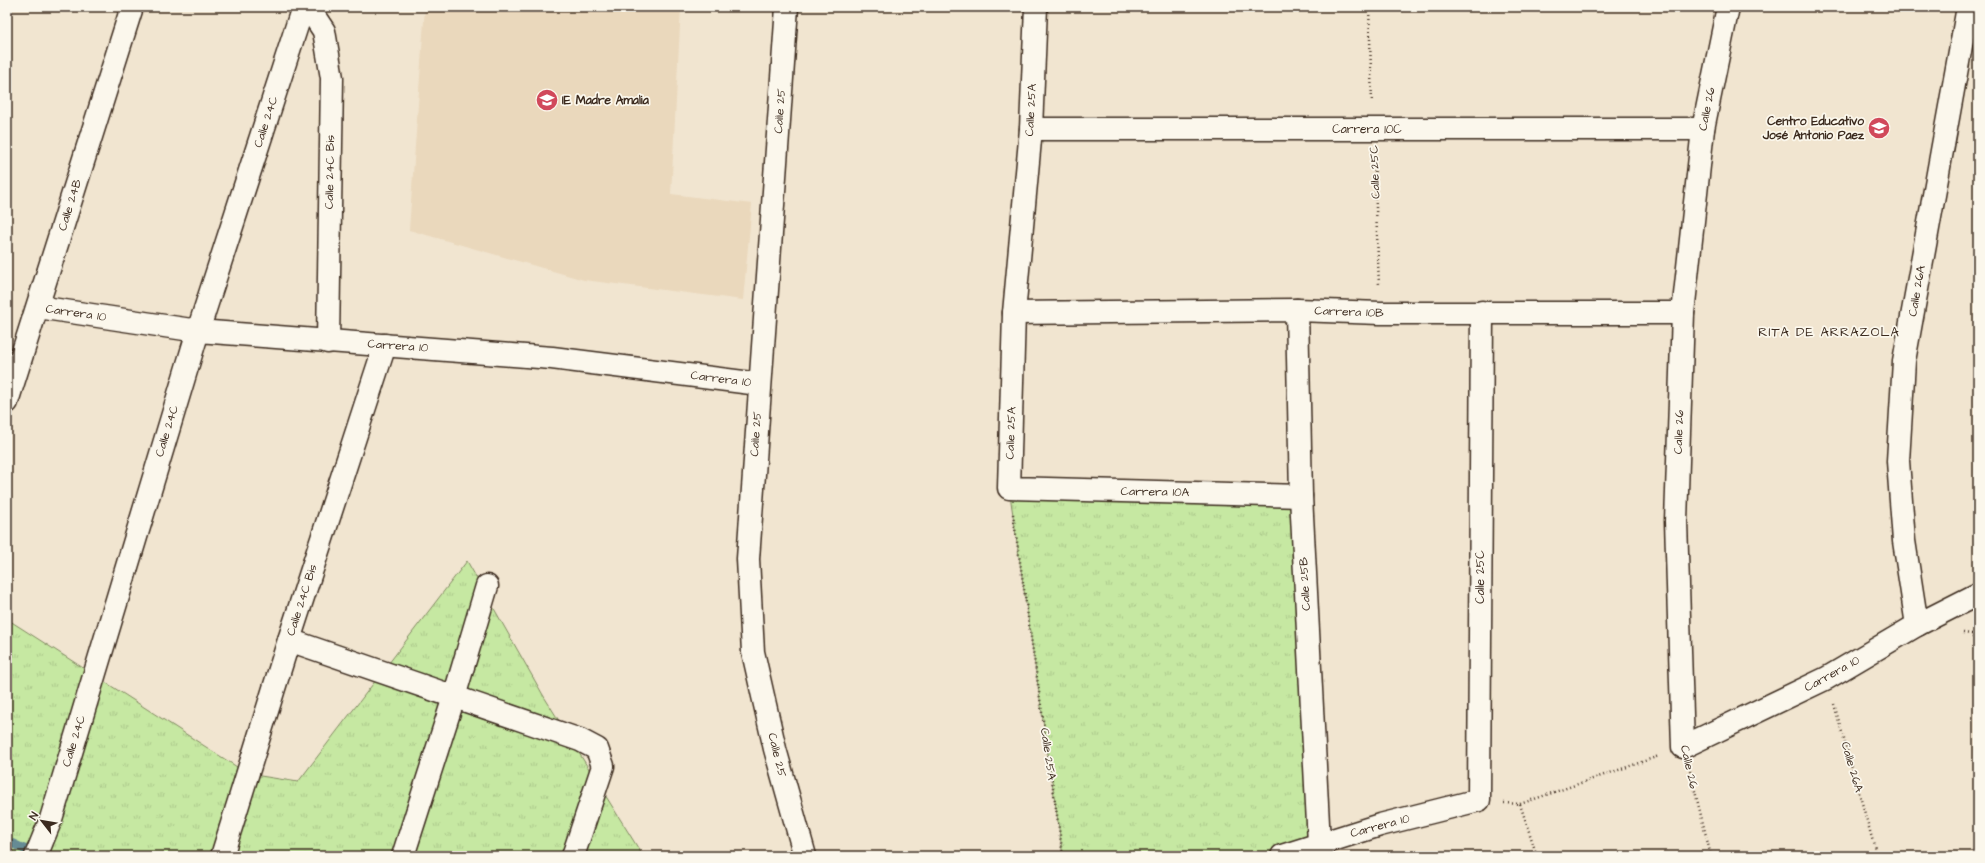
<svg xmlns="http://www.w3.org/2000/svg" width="1985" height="863" font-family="'Architects Daughter',sans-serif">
	<defs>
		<pattern id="grass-tufts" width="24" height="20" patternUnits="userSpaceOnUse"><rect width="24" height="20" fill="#c6e8a2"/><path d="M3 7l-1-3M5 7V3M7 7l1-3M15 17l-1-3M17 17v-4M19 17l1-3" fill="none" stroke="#abc78b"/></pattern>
	</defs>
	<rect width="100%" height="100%" fill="#f1e5d0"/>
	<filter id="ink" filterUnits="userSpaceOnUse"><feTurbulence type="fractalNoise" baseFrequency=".025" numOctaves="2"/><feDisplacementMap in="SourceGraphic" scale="8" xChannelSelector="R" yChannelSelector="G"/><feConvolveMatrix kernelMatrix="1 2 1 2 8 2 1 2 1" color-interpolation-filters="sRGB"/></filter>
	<g filter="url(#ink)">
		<path fill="#ead8bc" d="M425 7H681L671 194 752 204 743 300 584 280 409 230Z"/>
		<g fill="url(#grass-tufts)" stroke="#808960">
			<path d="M1009 488 1301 496 1319 843 1282 856H1063Z"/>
			<path d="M467 561 543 695 643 856H7V619L248 774 298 782Z"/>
		</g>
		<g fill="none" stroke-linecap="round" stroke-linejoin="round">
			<path stroke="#668b94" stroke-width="9" d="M7 841 37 855"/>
			<g stroke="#3b2a1e" stroke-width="25">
				<g id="minor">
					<path d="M308 7 324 31 332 78 328 342"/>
					<path d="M787 7 748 559 753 652 775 749 805 856"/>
					<path d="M1036 7 1031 129 1014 313 1009 488 1301 496"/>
					<path d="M1728 7 1703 129 1683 313 1676 521 1683 747 1827 678 1917 625 1978 594"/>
					<path d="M1031 129H1703"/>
					<path d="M38 307 198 331 552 358 759 384"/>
					<path d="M1297 310 1301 496 1319 843 1323 856"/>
					<path d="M1014 313 1297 310 1380 313H1683"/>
					<path d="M7 402 132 7"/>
					<path d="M1917 625 1904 541 1898 461 1904 361 1968 7"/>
					<path d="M289 640 580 740 597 749 603 766 573 856"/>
					<path d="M36 856 51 819 198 331 303 7"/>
					<path d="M222 856 289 640 385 345"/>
					<path d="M403 856 454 697 487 586"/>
					<path d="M1282 856 1380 825 1479 800 1482 312"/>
				</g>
			</g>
			<g stroke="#3b2a1e" stroke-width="2.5" stroke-dasharray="1 3" stroke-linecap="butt">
				<path d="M1369 7 1372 103"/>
				<path d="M1374 155 1379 286"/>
				<path d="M1013 514 1063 856"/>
				<path d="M1963 633 1972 634 1978 654"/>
				<path d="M1972 634 1978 633"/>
				<path d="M1834 704 1877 856"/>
				<path d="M1690 771 1711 856"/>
				<path d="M1504 803 1520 804 1659 756"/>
				<path d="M1520 804 1537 856"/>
			</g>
			<use href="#minor" stroke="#fbf7ec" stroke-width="22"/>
		</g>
	</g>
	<defs>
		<g id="school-disc" transform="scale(1.15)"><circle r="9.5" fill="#d1495b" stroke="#fbf7ec"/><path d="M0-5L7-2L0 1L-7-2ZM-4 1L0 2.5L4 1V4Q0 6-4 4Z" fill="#fff"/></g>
	</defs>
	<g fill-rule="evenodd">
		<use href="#school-disc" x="547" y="100"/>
		<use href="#school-disc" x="1879" y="128"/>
	</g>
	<g text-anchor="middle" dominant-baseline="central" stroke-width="3.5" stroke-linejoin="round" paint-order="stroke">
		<g font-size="12" font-weight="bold" fill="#3b2a1e" stroke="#fbf7ec" text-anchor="start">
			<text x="562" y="100">IE Madre Amalia</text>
			<text x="1864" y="121" text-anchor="end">Centro Educativo<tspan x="1864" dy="14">José Antonio Paez</tspan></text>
		</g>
		<g font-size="12" fill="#3b2a1e" stroke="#fbf7ec">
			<text transform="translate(1707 109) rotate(-79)">Calle 26</text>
			<text transform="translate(1031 110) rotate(-87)">Calle 25A</text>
			<text transform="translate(780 111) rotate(-86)">Calle 25</text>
			<text transform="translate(266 122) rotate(-72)">Calle 24C</text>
			<text x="1367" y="129">Carrera 10C</text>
			<text transform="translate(330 172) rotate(-89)">Calle 24C Bis</text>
			<text transform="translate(1375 172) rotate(-92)">Calle 25C</text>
			<text transform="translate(70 205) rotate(-73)">Calle 24B</text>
			<text transform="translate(1917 291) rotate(-80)">Calle 26A</text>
			<text transform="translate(1349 312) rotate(2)">Carrera 10B</text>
			<text transform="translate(76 313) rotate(8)">Carrera 10</text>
			<text transform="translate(398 346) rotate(4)">Carrera 10</text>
			<text transform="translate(721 379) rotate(7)">Carrera 10</text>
			<text transform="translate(167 431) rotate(-73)">Calle 24C</text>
			<text transform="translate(1679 432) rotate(-88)">Calle 26</text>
			<text transform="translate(1011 433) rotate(-88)">Calle 25A</text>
			<text transform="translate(756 434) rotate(-86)">Calle 25</text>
			<text transform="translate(1155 492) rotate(1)">Carrera 10A</text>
			<text transform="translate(1480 577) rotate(-90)">Calle 25C</text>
			<text transform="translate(1305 584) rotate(-93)">Calle 25B</text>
			<text transform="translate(302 600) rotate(-72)">Calle 24C Bis</text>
			<text transform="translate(1832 674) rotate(-29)">Carrera 10</text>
			<text transform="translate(74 741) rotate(-73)">Calle 24C</text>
			<text transform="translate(1048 754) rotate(82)">Calle 25A</text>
			<text transform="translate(777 755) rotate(76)">Calle 25</text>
			<text transform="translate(1689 767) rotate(77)">Calle 26</text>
			<text transform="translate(1852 767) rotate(74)">Calle 26A</text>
			<text transform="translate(1380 826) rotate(-15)">Carrera 10</text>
		</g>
		<g font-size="13" letter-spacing="1" fill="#3b2a1e" stroke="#fbf7ec">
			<text x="1829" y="332">RITA DE ARRAZOLA</text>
		</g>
	</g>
	<rect width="1985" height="863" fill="none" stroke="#fbf7ec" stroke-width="24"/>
	<rect x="12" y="12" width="1961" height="839" fill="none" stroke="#3b2a1e" stroke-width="1.5" filter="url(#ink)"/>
	<g transform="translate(42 821) rotate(301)" stroke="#fbf7ec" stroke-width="3" paint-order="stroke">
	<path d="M0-3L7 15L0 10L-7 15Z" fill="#3b2a1e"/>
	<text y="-6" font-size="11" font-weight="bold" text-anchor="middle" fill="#3b2a1e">N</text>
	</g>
</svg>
